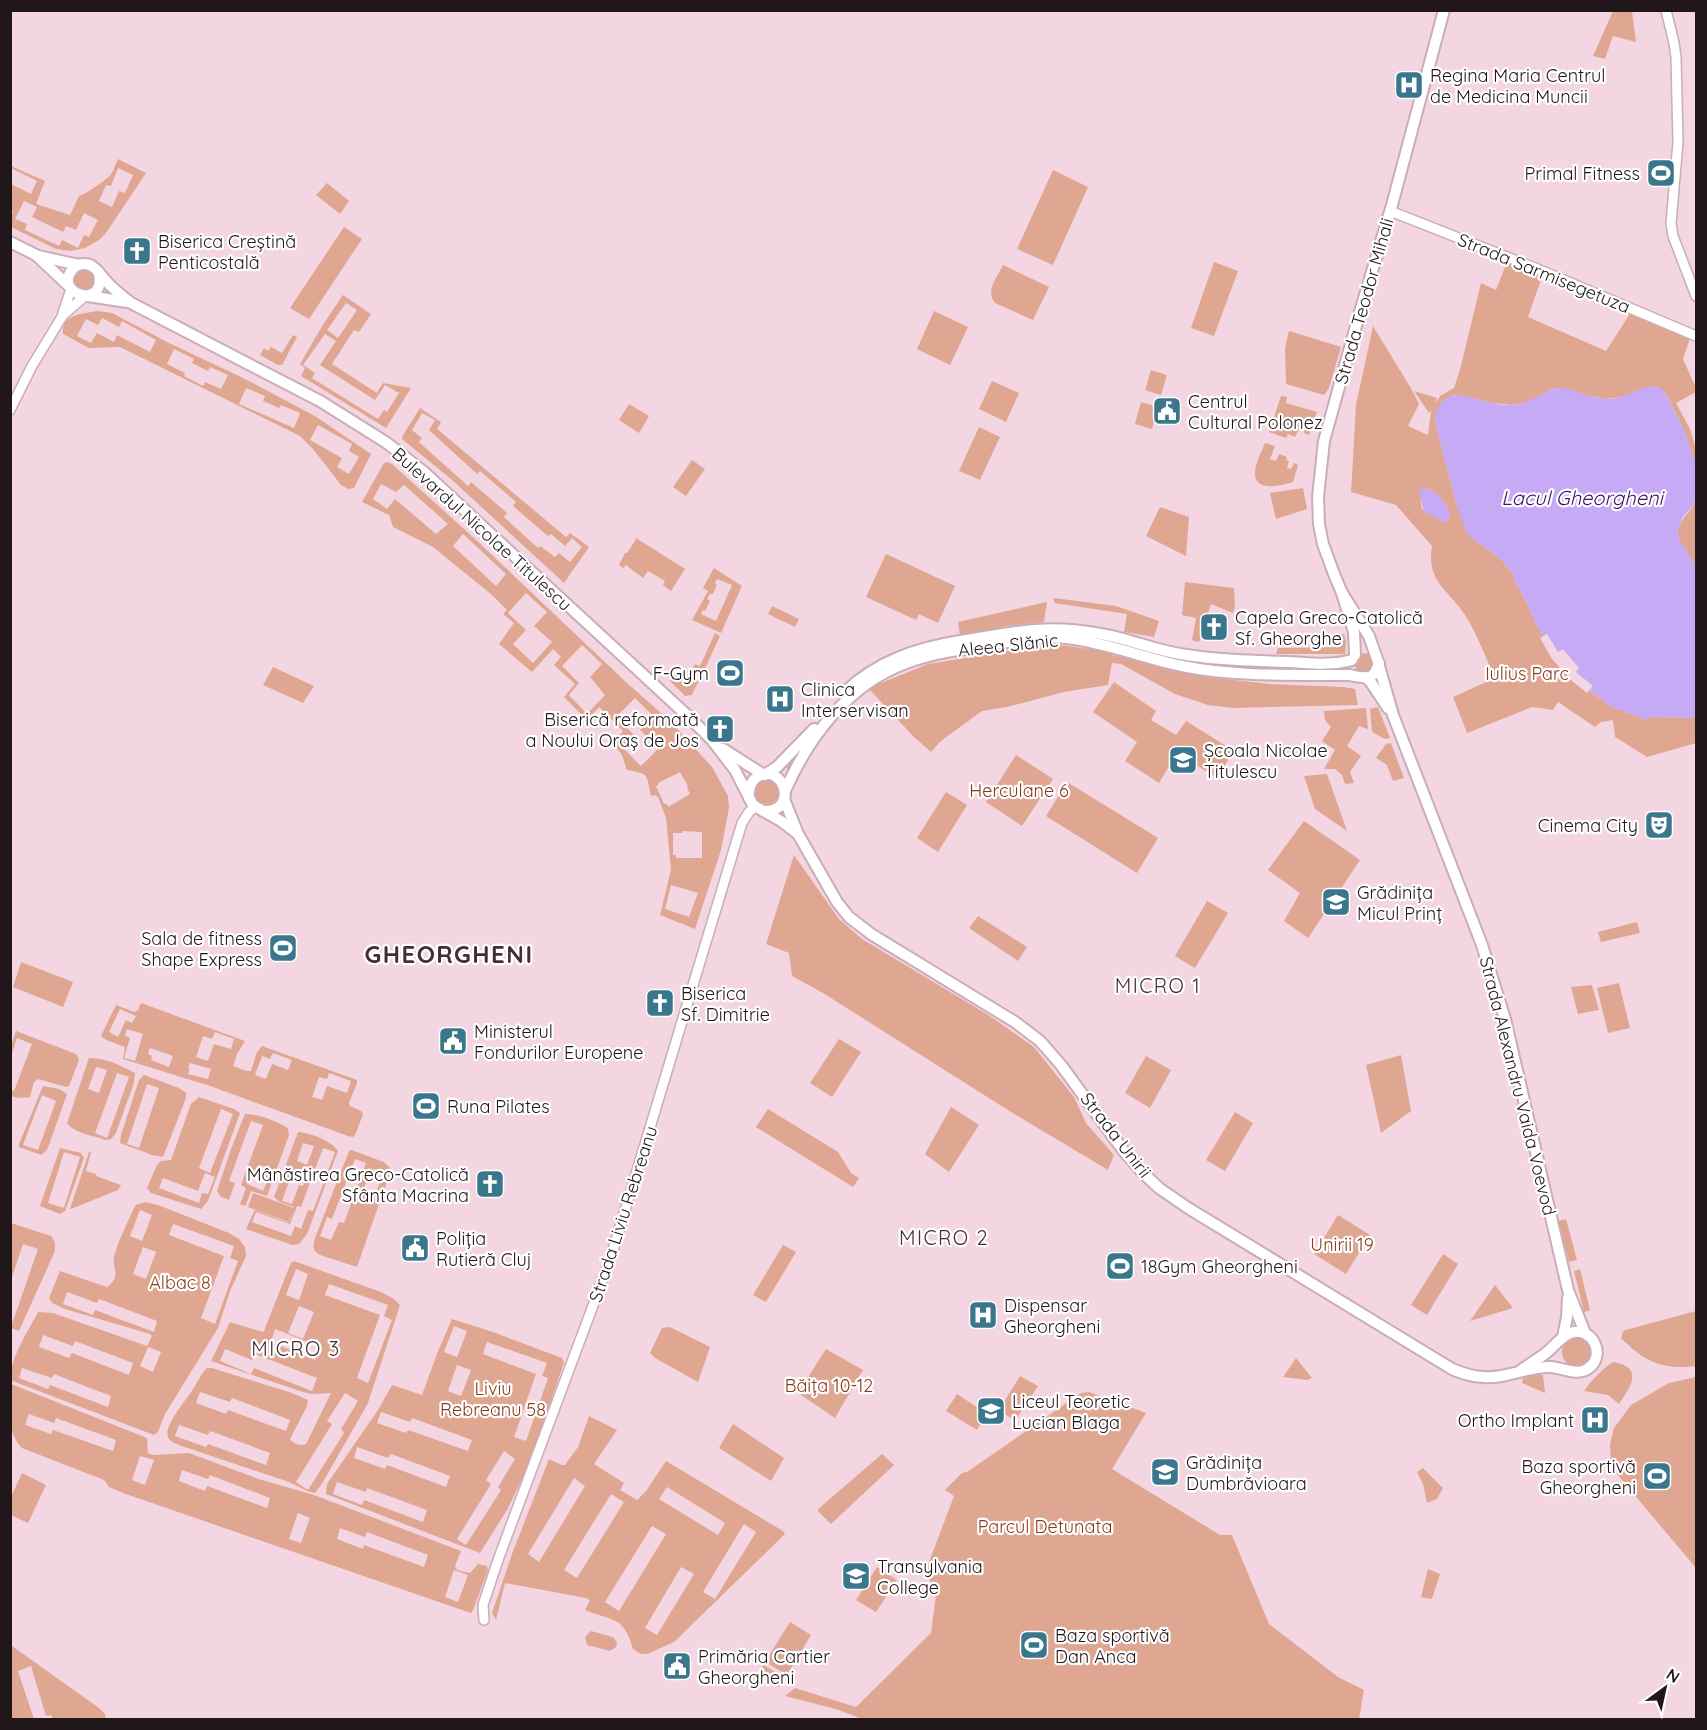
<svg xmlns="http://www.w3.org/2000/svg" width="1707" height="1730" font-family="Quicksand,sans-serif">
	<rect width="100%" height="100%" fill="#f3d6e1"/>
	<g fill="#dfa791" fill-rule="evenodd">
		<path d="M1613 11H1632L1636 42 1613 36 1605 59 1593 56Z"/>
		<path d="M118 159 146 173 106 233 99 240 85 248 70 251 56 249 11 227V217L13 212 11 210V184L31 194 37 181 11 168V166L45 181 36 204 70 215 79 196C86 194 108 179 112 173 114 169 116 163 118 159ZM118 168 133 175 125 193 119 191 112 207 99 201 106 185 111 186ZM24 201 37 207 32 217 63 232 66 226 76 230 84 213 98 220 89 237 84 235 78 248 62 240 59 246 25 230 27 224 15 219Z"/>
		<path d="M1053 170 1088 187 1053 265 1017 249Z"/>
		<path d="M327 183 349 201 340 214 316 195Z"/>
		<path d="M344 227 362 239 309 319 290 308Z"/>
		<path d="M1214 262 1238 271 1214 336 1191 328Z"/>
		<path d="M1507 262 1542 277 1528 317 1606 351 1631 312 1690 338 1683 359 1696 388V392L1676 403 1690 429 1696 449V566C1691 557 1683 548 1679 539 1673 524 1687 517 1693 506 1695 502 1696 497 1696 493 1699 455 1681 423 1664 391L1650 386 1623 397 1606 399 1585 395 1565 388 1553 389 1528 402 1512 405 1491 403 1463 396 1453 395 1443 401 1435 417V422L1457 506 1472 538 1501 559 1514 576V580L1525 599 1538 628 1547 643 1574 679 1610 706 1644 719 1652 717 1696 718V743L1647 757 1615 737 1613 720 1601 722 1595 727 1558 702 1553 710 1532 707 1467 733 1453 697 1495 678C1486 658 1477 634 1465 615 1448 589 1426 582 1432 546L1396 505 1351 492 1356 405 1373 326 1412 390 1419 404 1408 426 1428 435 1431 410 1429 413 1414 391 1437 398 1435 404 1440 396 1454 388 1461 366 1481 283 1496 290ZM1426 488C1439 493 1447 502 1450 516L1444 522 1422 509 1421 502Z"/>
		<path d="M1003 265 1049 287 1033 320 995 303C985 291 997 277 1003 265Z"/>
		<circle cx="84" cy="280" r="10"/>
		<path d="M343 295 371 314 359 332 354 330 332 364 377 393 383 383 411 388 386 428 301 376 305 368 300 364 324 323ZM346 303 357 310 338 338 327 330ZM325 334 336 341 320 365 375 400 385 385 399 393 387 412 384 410 378 419 312 378 315 373 303 365Z"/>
		<path d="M97 311 112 313 169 343 243 378 315 416 371 454 354 488 348 489 341 485 313 449 300 436 120 347 89 348 63 334C61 314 82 314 97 311ZM102 318 119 327 122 321 156 340 150 352 117 335 114 342 97 333 91 343 77 336 86 319 98 325ZM174 349 194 359 192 363 208 371 210 367 228 375 221 389 205 382 203 386 184 376 185 373 167 364ZM246 388 265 396 263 401 279 408 281 405 300 413 294 428 239 404ZM318 425 352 444 349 451 359 457 349 474 337 467 342 458 310 440Z"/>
		<path d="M934 311 968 327 950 365 917 349Z"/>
		<path d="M1289 331 1341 347 1329 388 1324 395 1286 384 1285 348Z"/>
		<path d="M293 335 297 337 282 365H278L260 355 264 348 268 351 271 347 282 353Z"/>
		<path d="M1151 370 1167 375 1161 395 1145 390Z"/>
		<path d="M992 381 1019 393 1006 422 979 409Z"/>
		<path d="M1281 396 1287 397 1286 403 1317 412 1309 435 1304 433 1305 427 1301 425 1295 437 1288 434 1286 438 1269 432Z"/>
		<path d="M1141 402 1158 407 1152 429 1135 424Z"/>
		<path d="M629 404 649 416 639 433 619 420Z"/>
		<path d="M420 408 441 422 437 429 566 537 570 533 589 547 564 583 451 479 402 439 403 435ZM422 413 435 420 429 430 477 474 480 471 516 502 513 506 548 536 551 534 565 546 572 538 582 547 570 562 559 553 555 557 540 546 538 548 504 517 507 513 471 482 468 486 419 442 422 438 412 430Z"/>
		<path d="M979 427 1000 437 980 480 959 471Z"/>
		<path d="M1265 443 1275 446 1270 459 1276 461 1279 454 1287 457 1286 460 1289 461 1287 468 1291 469 1294 463 1298 465 1293 482C1286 484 1276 487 1269 486 1243 485 1260 456 1265 443Z"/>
		<path d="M692 460 705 469 686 496 673 487Z"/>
		<path d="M387 462 392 464 474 538 627 683 670 721 712 767 728 796 729 808 721 850 695 929 660 915 671 870 666 818 658 797 655 795 651 796C646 774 650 774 627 770L622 755 613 743 623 731 599 707 587 720 564 697 575 684 554 665 561 657 553 649 532 672 499 644 514 623 503 614 507 610 492 595 433 547 393 527 389 515 362 502 384 463ZM381 484 396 492 404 485 448 524 436 534 395 499 387 509 373 499ZM463 534 506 574 496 586 453 546ZM526 593 547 612 534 626 552 642 533 663 513 644 526 630 508 613ZM582 645 602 664 590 677 605 695 587 714 569 695 579 683 562 666ZM635 698 654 717 640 730 659 748 641 766 622 747 634 735 616 717ZM680 772 688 786 687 788 690 794 668 807 667 804H664L656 786 658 785V783ZM683 831 702 832V858H676V855H673V833H682ZM671 885 698 893 689 917 665 909Z"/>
		<path d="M1303 488 1307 509 1276 519 1270 493Z"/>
		<path d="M1160 507 1189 517 1186 556 1146 536Z"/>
		<path d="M636 538 685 569 671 591 663 585 665 581 648 571 643 578 626 565 623 568 619 565 625 553H627L635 541Z"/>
		<path d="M886 554 955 586 938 623 919 614 916 620 866 597Z"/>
		<path d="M714 568 742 586 721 633 692 620 708 591 703 588ZM717 579 732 585 716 621 701 614 703 610 705 611 710 601 707 599 710 594H713L717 585 715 584Z"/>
		<path d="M1185 582 1234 588 1235 605 1233 613 1211 604 1199 642 1192 640 1196 618 1182 615Z"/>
		<path d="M1054 598 1116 606 1159 621 1154 637 1124 632 1127 614 1054 603Z"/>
		<path d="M1047 602 1044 622 1007 626 960 636 958 622Z"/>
		<path d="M772 606 799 619 795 627 768 614Z"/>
		<path d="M1030 632H1061L1097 637 1184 658 1225 663 1341 669 1342 672C1290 670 1236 671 1184 662 1143 654 1104 641 1063 636 1037 632 1009 639 982 644 953 649 921 653 894 665 847 687 817 729 791 771H788L786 766 829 711 847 693 864 679 892 662 921 652Z"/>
		<path d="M715 633 720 636 701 677 691 672 695 664 700 666Z"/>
		<path d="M1344 634 1346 642 1345 654H1276L1278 648 1341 647 1338 635Z"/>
		<path d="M1060 645 1112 652 1113 657 1114 655 1152 665 1207 677 1270 684 1343 687 1355 689 1358 705 1233 708 1208 705 1175 694 1121 664 1112 663 1108 685 1064 692 1007 707 982 711 941 741 931 752 914 737 869 689 876 685 928 664 1037 646Z"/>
		<path d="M1363 653 1370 654 1375 660 1372 673H1358L1354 663 1360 655Z"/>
		<path d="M273 667 314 686 303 703 263 685Z"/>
		<path d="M677 671 699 680 692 695 685 696 670 681Z"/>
		<path d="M1114 682 1156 711 1151 720 1176 735 1186 721 1234 751 1217 778 1177 753 1159 783 1125 761 1137 742 1093 712Z"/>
		<path d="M1378 707 1390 738 1385 739 1372 732 1370 709Z"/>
		<path d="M1366 708 1368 729 1359 726 1347 746 1361 756 1350 772 1354 783 1345 784 1342 775 1335 769H1324L1335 750 1322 741 1331 727 1325 720 1324 711Z"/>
		<path d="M1391 743 1404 778 1393 781 1387 765 1376 758 1386 744Z"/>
		<path d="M1016 755 1053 779 1022 826 986 802Z"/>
		<path d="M1327 774 1347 831 1315 809 1304 776Z"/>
		<circle cx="767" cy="792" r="12"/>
		<path d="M1067 782 1158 838 1137 873 1046 816Z"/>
		<path d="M946 792 967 805 938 852 917 838Z"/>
		<path d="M1304 821 1360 860 1308 938 1284 921 1300 893 1268 870Z"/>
		<path d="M794 855 839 919 862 939 990 1016 1034 1047 1074 1097 1086 1123 1114 1155 1108 1170 1011 1112 823 993 792 976 789 953 766 944Z"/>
		<path d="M1207 901 1228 913 1195 968 1175 956Z"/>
		<path d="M978 916 1027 947 1018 961 969 928Z"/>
		<path d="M1637 922 1640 933 1601 942 1598 932Z"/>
		<path d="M21 962 73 982 63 1007 13 987Z"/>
		<path d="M1619 983 1630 1028 1608 1033 1597 988Z"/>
		<path d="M1592 985 1599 1010 1578 1014 1571 987Z"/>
		<path d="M141 1003 245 1041 237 1054 233 1066 246 1071H251L257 1052 262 1046 357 1080V1083L349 1103 350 1106 361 1111 363 1114 356 1133 353 1137 348 1136 210 1086 123 1059 125 1047 106 1040 101 1036 116 1005 134 1012 138 1010ZM120 1009 136 1016 132 1023 126 1020 118 1037 109 1032ZM127 1029 143 1034 135 1061 124 1058 130 1038 125 1036ZM215 1032 234 1039 231 1049 214 1044 208 1061 196 1057 203 1036 212 1039ZM150 1048 173 1056 169 1067 151 1060 152 1056 148 1054ZM273 1053 292 1060 288 1070 272 1064 266 1079 255 1075 262 1056 270 1059ZM190 1063 211 1069 208 1079 188 1074 190 1069 188 1068ZM329 1073 351 1081 347 1093 327 1086 322 1100 312 1097 319 1077 327 1079Z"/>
		<path d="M16 1031 76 1054 79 1060 69 1086 66 1087 38 1079 34 1082 30 1097 18 1098 11 1096V1090L14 1091 32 1044 17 1038 11 1056V1046Z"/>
		<path d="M839 1039 861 1052 832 1097 810 1083Z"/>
		<path d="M1401 1055 1411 1111 1381 1133 1366 1065Z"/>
		<path d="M1146 1056 1171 1070 1150 1108 1125 1093Z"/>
		<path d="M89 1058C103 1057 123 1066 135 1073L134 1083 116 1133 111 1139 106 1140C95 1136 73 1133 67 1123ZM96 1067 107 1070 99 1093 88 1089ZM117 1073 129 1077 107 1138 95 1133Z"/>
		<path d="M144 1075 179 1088 186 1093V1098L163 1157 152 1155 120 1143 121 1135 139 1080ZM147 1084 159 1088 139 1148 127 1144Z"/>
		<path d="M43 1086 59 1089 67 1094 49 1145 47 1150 41 1155 19 1147V1144ZM42 1095 56 1101 38 1150 23 1145Z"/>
		<path d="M199 1097 234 1109 240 1113 208 1201 201 1209 151 1193 147 1188 157 1165 161 1161 171 1160 191 1104ZM221 1109 233 1114 210 1173 199 1168ZM205 1173 215 1177 208 1194 202 1193 199 1203 159 1188 163 1178 198 1191Z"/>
		<path d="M951 1107 979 1125 949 1172 925 1154Z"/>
		<path d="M768 1109 838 1152 851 1173 859 1178 853 1187 756 1127Z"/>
		<path d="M1235 1112 1253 1123 1225 1171 1206 1160Z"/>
		<path d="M245 1114C259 1114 275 1121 288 1128L289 1135 267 1196 251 1191 246 1205 245 1206 221 1197 217 1191 231 1149ZM251 1121 263 1125 241 1185 246 1188 240 1204 229 1200 235 1183 229 1181ZM260 1165 269 1169 265 1178 268 1179 263 1191 247 1184 251 1175 255 1176Z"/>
		<path d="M298 1132C310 1133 331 1140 338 1151L307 1234 299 1244 292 1245 246 1229 255 1210 287 1222 290 1221 294 1207 280 1202 274 1197ZM303 1143 314 1146 307 1165 297 1161ZM323 1148 335 1152 313 1211 308 1210 301 1229 295 1226 291 1236 252 1222 256 1212 290 1224 297 1206 301 1207ZM291 1176 305 1181 303 1186 299 1185 292 1204 282 1201Z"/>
		<path d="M60 1148 81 1153 84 1158 65 1211 60 1214 40 1206ZM64 1152 80 1157 64 1208 48 1203Z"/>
		<path d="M351 1150 384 1162 390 1168V1173L357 1267 320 1255C312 1251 313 1246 315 1238L349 1151ZM355 1159 366 1163 344 1223 339 1222 331 1240 320 1236 327 1217 332 1219ZM374 1169 384 1172 375 1195 363 1191 366 1182H369Z"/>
		<path d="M89 1152H91L86 1171 96 1174V1176L121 1185 118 1190 71 1209H70Z"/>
		<path d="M253 1193 294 1208 289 1222 248 1207Z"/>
		<path d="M145 1202 158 1205 229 1233 239 1239 245 1247 246 1256 230 1291 218 1328 165 1414 158 1432 154 1435 10 1380C10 1359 28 1331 38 1312L53 1313 147 1346 152 1336 150 1334 65 1309 52 1303 49 1298 60 1271 107 1287C122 1276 112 1269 114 1257 118 1241 127 1224 134 1208L136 1205ZM140 1210 152 1215 142 1241 130 1236ZM173 1224 234 1246 230 1258 238 1261 215 1324 201 1318 224 1256 169 1235ZM143 1247 156 1252 146 1279 133 1274ZM67 1292 97 1303 99 1299 157 1321 154 1332 95 1310 93 1315 63 1304ZM43 1335 73 1346 75 1341 133 1363 129 1375 72 1353 69 1358 39 1347ZM148 1347 161 1352 153 1372 140 1366ZM22 1368 52 1378 54 1374 111 1396 108 1407 50 1385 48 1389 19 1378Z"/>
		<path d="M1338 1215 1370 1235 1346 1274 1314 1254Z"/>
		<path d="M1566 1219 1577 1260 1569 1262 1558 1221Z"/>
		<path d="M11 1223 51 1236 55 1242V1251L19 1331 11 1328V1323L12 1324 38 1249 23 1244 11 1280Z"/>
		<path d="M783 1245 796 1252 766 1302 753 1295Z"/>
		<path d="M1443 1254 1458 1264 1427 1315 1411 1305Z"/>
		<path d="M294 1261 381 1292 394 1299 400 1305 368 1403 323 1482 315 1493 307 1491 289 1482 179 1445C175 1443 170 1442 168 1437 164 1426 183 1404 189 1395 196 1386 199 1376 207 1368H212L292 1393 308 1400 307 1406 290 1439C293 1444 301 1446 306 1444L331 1393 312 1394 303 1392 211 1361 230 1322 263 1332 264 1331 288 1270 291 1263ZM296 1269 308 1274 299 1300 286 1295ZM329 1284 388 1305 384 1316 392 1320 368 1383 357 1378 380 1315 325 1295ZM299 1306 314 1312 303 1339 288 1333ZM275 1329 320 1347 315 1360 271 1342ZM225 1349 252 1360 255 1354 317 1378 312 1391 254 1368 251 1374 220 1361ZM200 1392 230 1402 232 1398 290 1420 286 1431 228 1410 226 1414 196 1403ZM345 1393 358 1401 341 1429 344 1433 308 1490 296 1482 332 1424 327 1421ZM179 1425 208 1435 210 1431 270 1453 266 1465 208 1444 206 1447 175 1436Z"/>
		<path d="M1580 1269 1590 1310 1584 1312 1574 1271Z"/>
		<path d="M1495 1285 1513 1308 1470 1321Z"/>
		<path d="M1696 1311V1366C1662 1370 1645 1362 1621 1338L1623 1331 1629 1329Z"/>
		<path d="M452 1319 493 1332 562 1358 564 1363 527 1469 507 1510 480 1553 326 1494 327 1484 378 1410 392 1385 422 1395 438 1351ZM454 1326 467 1331 457 1357 444 1352ZM487 1342 547 1363 542 1376 548 1378 526 1441 514 1437 536 1374 483 1354ZM457 1365 471 1370 461 1396 448 1391ZM381 1412 410 1422 412 1418 472 1440 468 1451 408 1430 406 1433 377 1423ZM357 1447 388 1458 391 1454 450 1476 446 1487 387 1465 385 1469 354 1458ZM504 1451 515 1459 498 1487 501 1490 466 1545 457 1539 491 1484 486 1480ZM337 1482 366 1492 367 1488 427 1510 423 1522 364 1500 362 1505 333 1494Z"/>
		<path d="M670 1327 710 1347 698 1382 655 1358 650 1353 662 1328Z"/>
		<circle cx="1577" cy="1352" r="15"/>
		<path d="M826 1349 863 1370 835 1418 798 1393Z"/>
		<path d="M1296 1358 1312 1378 1307 1380 1283 1377Z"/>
		<path d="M1614 1362C1644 1368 1631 1386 1619 1404L1608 1395 1584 1391C1589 1383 1606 1365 1614 1362Z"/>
		<path d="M1533 1375H1543L1545 1393 1522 1383 1523 1378Z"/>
		<path d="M1020 1376 1038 1386 1015 1421 999 1410Z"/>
		<path d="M1696 1377V1568L1611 1467 1610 1444 1614 1428 1631 1405 1669 1383Z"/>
		<path d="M11 1384 147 1438 148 1453 153 1455 189 1453 259 1479 314 1495 461 1551 455 1566 457 1570 470 1573 478 1564 487 1566 488 1570 473 1610 471 1613 465 1611 123 1493 109 1487 104 1480 22 1448C6 1433 10 1405 11 1384ZM29 1414 54 1423 56 1418 116 1440 113 1451 53 1430 51 1434 25 1425ZM140 1456 154 1460 145 1485 132 1480ZM182 1470 208 1479 210 1475 270 1498 267 1508 207 1486 205 1491 179 1481ZM298 1513 310 1518 301 1543 289 1539ZM340 1528 365 1537 367 1532 428 1555 424 1567 364 1545 363 1549 337 1539ZM454 1570 468 1575 458 1602 445 1597Z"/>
		<path d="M1089 1392 1146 1413 1112 1469 1220 1535H1232L1269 1624 1338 1677 1364 1690 1359 1719 865 1720 836 1709 785 1696 795 1688 856 1707 931 1633 936 1595 926 1570 954 1496 945 1490 962 1473 967 1472 1081 1393Z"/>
		<path d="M957 1394 986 1413 977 1430 946 1411Z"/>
		<path d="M589 1416 617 1430 594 1464 624 1483 620 1490 637 1500 646 1491 666 1461 783 1531 785 1534 674 1642 647 1654H641L633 1649C624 1615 611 1621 585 1610L590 1600 586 1598 505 1583 496 1620 492 1613 512 1554 549 1459 562 1465H565L578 1447ZM574 1478 585 1486 539 1562 528 1554ZM667 1487 725 1523 718 1535 659 1499ZM611 1494 624 1502 577 1578 564 1570ZM744 1524 756 1532 715 1599 703 1592ZM652 1526 666 1534 619 1611 605 1602ZM681 1567 694 1574 657 1635 645 1628Z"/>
		<path d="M733 1424 784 1458 771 1481 719 1448Z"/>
		<path d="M882 1454 894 1465 831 1524 817 1510Z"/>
		<path d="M1423 1468 1443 1488 1437 1499 1427 1503 1423 1484 1417 1472Z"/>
		<path d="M22 1473 46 1485 28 1523 11 1515V1497Z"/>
		<path d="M877 1567 897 1580 876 1612 856 1600Z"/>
		<path d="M1428 1569 1440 1574 1432 1599 1421 1597Z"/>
		<path d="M790 1622 811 1635 787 1675 765 1662Z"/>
		<path d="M591 1631 613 1637 617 1642 616 1647 610 1651 587 1645 585 1637Z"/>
		<path d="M12 1646 99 1708 105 1714 106 1719H53L51 1715 46 1716 31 1666 18 1671 34 1719H11Z"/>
		<path d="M764 1665 785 1678 779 1687 758 1674Z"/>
	</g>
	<g fill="#c6aaf5">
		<path d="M1650 386 1659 387 1664 391 1683 428 1695 461 1696 485 1695 500 1693 506 1682 518 1677 533 1680 541 1696 566V718L1652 717 1644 719 1610 706 1574 679 1547 643 1538 628 1525 599 1514 580V576L1501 559 1472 538 1466 532 1457 506 1435 422C1435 411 1440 400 1451 396 1462 392 1476 400 1487 402 1494 404 1502 405 1509 405 1532 405 1543 389 1561 388 1569 387 1576 392 1583 394 1590 396 1599 398 1606 399 1622 400 1635 390 1650 386Z"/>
		<path d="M1422 488C1437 489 1447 502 1450 516L1447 521 1444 522 1424 512 1419 491Z"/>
	</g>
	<path fill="#f3d6e1" d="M1547 634 1558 652 1563 649 1579 668 1576 672 1593 686 1587 693 1572 681 1552 659 1540 638Z"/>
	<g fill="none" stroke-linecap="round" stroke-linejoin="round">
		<g stroke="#c9adb8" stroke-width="12">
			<g id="tertiary">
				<path d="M1666 10 1674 43 1676 57 1678 142 1671 223 1673 236 1696 296"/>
				<path d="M1390 211 1535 268 1696 336"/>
				<path d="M63 313 71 289"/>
				<path d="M10 410 32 366 63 315 85 296"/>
				<path d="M484 1620 483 1605 498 1560 610 1260 742 823 749 812 755 807"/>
			</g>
		</g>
		<g stroke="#c9adb8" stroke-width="14">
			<g id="secondary">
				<path d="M10 242 36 255 69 286"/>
				<path d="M38 256 79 265"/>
				<path d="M99 274C106 310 53 294 72 270 75 266 79 264 84 264 87 264 91 265 93 267 98 270 101 276 106 281 113 289 122 296 131 303L320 401 387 443 425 473 468 513 690 718 712 740 735 770 753 805 781 821 798 834"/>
				<path d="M88 296 127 302"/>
				<path d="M1342 593 1369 636 1377 659 1393 715 1482 945 1505 1019 1568 1290 1585 1333"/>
				<path d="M1355 655 1354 632 1342 593 1334 574 1323 544 1319 524 1318 497 1324 441 1359 315 1392 205 1444 10"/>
				<path d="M1366 678 1370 681 1388 708"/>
				<path d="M845 692C877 661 917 648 960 641 1008 633 1046 624 1095 633 1124 637 1151 649 1180 654 1215 660 1253 661 1289 662 1310 663 1332 666 1352 660"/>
				<path d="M723 749 764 775"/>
				<path d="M766 774 777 767 814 729"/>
				<path d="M785 791C809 736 849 684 906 663 930 654 956 650 982 646 1010 642 1039 635 1067 638 1107 643 1144 658 1182 666 1226 675 1273 675 1318 675 1328 675 1339 675 1350 675 1355 676 1362 678 1368 677 1372 677 1372 675 1375 673L1379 663"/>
				<path d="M749 798C748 789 750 782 757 777 784 761 800 813 763 811"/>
				<path d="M784 799 798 834 837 902 849 917 871 934 1015 1022 1040 1041 1061 1065 1123 1150 1141 1171 1159 1188 1188 1208 1452 1369C1462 1373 1472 1377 1483 1377 1507 1379 1528 1366 1551 1367 1564 1368 1579 1377 1590 1367 1606 1353 1591 1326 1571 1333 1561 1336 1554 1347 1546 1353 1538 1359 1528 1365 1520 1371"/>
				<path d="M1563 1337 1567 1317 1568 1298"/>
			</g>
		</g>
		<use href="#tertiary" stroke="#fff" stroke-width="9"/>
		<use href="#secondary" stroke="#fff" stroke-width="10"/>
	</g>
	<defs>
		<g id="hospital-square" transform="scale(1.5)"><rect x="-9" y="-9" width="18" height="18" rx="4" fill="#3a778d" stroke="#fff"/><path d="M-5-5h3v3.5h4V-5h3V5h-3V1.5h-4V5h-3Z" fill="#fff"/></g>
		<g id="stadium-square" transform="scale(1.5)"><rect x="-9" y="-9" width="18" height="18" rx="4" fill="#3a778d" stroke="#fff"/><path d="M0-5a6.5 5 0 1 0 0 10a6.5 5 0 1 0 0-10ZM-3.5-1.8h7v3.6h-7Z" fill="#fff"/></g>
		<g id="church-square" transform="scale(1.5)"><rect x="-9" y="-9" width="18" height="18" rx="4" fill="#3a778d" stroke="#fff"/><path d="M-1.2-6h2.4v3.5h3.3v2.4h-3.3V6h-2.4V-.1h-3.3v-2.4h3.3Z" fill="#fff"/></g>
		<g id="civic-square" transform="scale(1.5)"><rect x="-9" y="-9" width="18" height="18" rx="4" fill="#3a778d" stroke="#fff"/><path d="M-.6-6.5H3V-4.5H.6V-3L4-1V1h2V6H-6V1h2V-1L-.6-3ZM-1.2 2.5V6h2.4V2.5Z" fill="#fff"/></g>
		<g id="school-square" transform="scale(1.5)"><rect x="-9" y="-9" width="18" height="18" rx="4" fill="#3a778d" stroke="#fff"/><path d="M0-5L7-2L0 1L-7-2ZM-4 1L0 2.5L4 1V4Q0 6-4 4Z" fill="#fff"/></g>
		<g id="theatre-square" transform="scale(1.5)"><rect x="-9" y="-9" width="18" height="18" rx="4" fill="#3a778d" stroke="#fff"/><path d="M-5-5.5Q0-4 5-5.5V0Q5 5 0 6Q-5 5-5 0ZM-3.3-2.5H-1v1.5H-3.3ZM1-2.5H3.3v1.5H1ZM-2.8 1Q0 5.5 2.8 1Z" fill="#fff"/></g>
	</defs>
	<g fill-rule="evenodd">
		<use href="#hospital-square" x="1409" y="85"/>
		<use href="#stadium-square" x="1661" y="173"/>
		<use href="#church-square" x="137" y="251"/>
		<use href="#civic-square" x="1167" y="411"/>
		<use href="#church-square" x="1214" y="627"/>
		<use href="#stadium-square" x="730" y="673"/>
		<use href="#hospital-square" x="780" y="699"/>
		<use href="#church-square" x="720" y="729"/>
		<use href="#school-square" x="1183" y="760"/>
		<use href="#theatre-square" x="1659" y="825"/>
		<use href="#school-square" x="1336" y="902"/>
		<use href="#stadium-square" x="283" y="948"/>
		<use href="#church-square" x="660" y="1003"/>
		<use href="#civic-square" x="453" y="1041"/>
		<use href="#stadium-square" x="426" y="1106"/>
		<use href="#church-square" x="490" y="1184"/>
		<use href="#civic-square" x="415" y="1248"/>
		<use href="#stadium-square" x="1120" y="1266"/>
		<use href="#hospital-square" x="983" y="1315"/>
		<use href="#school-square" x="991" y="1411"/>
		<use href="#hospital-square" x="1595" y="1420"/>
		<use href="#school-square" x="1165" y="1472"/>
		<use href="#stadium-square" x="1657" y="1476"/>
		<use href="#school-square" x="856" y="1576"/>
		<use href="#stadium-square" x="1034" y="1645"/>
		<use href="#civic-square" x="677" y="1666"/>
	</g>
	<g text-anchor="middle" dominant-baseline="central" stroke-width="4.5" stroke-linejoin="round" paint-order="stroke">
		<g font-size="18" fill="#21171b" stroke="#fff" text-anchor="start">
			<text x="1430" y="75">Regina Maria Centrul<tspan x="1430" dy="21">de Medicina Muncii</tspan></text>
			<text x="1640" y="173" text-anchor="end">Primal Fitness</text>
			<text x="158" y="241">Biserica Creștină<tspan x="158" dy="21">Penticostală</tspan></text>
			<text x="1188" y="401">Centrul<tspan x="1188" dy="21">Cultural Polonez</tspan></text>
			<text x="1235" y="617">Capela Greco-Catolică<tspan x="1235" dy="21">Sf. Gheorghe</tspan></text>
			<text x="709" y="673" text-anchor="end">F-Gym</text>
			<text x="801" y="689">Clinica<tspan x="801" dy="21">Interservisan</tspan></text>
			<text x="699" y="719" text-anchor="end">Biserică reformată<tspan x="699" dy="21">a Noului Oraș de Jos</tspan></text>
			<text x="1204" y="750">Școala Nicolae<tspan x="1204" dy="21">Titulescu</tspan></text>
			<text x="1638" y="825" text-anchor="end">Cinema City</text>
			<text x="1357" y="892">Grădinița<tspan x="1357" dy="21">Micul Prinț</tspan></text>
			<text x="262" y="938" text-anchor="end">Sala de fitness<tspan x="262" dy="21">Shape Express</tspan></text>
			<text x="681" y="993">Biserica<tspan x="681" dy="21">Sf. Dimitrie</tspan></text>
			<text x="474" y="1031">Ministerul<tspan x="474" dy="21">Fondurilor Europene</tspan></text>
			<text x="447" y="1106">Runa Pilates</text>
			<text x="469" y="1174" text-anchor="end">Mânăstirea Greco-Catolică<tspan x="469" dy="21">Sfânta Macrina</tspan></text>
			<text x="436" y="1238">Poliția<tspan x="436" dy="21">Rutieră Cluj</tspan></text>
			<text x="1141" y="1266">18Gym Gheorgheni</text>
			<text x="1004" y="1305">Dispensar<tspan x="1004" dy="21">Gheorgheni</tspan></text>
			<text x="1012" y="1401">Liceul Teoretic<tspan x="1012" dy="21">Lucian Blaga</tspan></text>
			<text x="1574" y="1420" text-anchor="end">Ortho Implant</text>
			<text x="1186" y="1462">Grădinița<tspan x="1186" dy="21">Dumbrăvioara</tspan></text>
			<text x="1636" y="1466" text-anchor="end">Baza sportivă<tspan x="1636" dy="21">Gheorgheni</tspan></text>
			<text x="877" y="1566">Transylvania<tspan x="877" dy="21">College</tspan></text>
			<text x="1055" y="1635">Baza sportivă<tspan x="1055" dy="21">Dan Anca</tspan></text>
			<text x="698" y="1656">Primăria Cartier<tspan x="698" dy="21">Gheorgheni</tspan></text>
		</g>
		<g font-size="18" fill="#21171b" stroke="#fff">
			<text transform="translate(1544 273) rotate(22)">Strada Sarmisegetuza</text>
			<text transform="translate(1364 301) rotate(-74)">Strada Teodor Mihali</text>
			<text transform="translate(482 529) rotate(42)">Bulevardul Nicolae Titulescu</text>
			<text transform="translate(1008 645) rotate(-6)">Aleea Slănic</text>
			<text transform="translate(1518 1086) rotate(76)">Strada Alexandru Vaida Voevod</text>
			<text transform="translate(1116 1135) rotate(52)">Strada Unirii</text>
			<text transform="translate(623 1214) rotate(-72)">Strada Liviu Rebreanu</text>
		</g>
		<g font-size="18" fill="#873d1c" stroke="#fff">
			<text x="1527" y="673">Iulius Parc</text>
			<text x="1019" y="790">Herculane 6</text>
			<text x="1342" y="1244">Unirii 19</text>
			<text x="180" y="1282">Albac 8</text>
			<text x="829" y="1385">Băița 10-12</text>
			<text x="493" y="1388">Liviu<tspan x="493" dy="21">Rebreanu 58</tspan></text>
			<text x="1045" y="1526">Parcul Detunata</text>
		</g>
		<g font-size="20" font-style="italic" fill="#3e1369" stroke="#fff">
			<text x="1582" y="497">Lacul Gheorgheni</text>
		</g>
		<g font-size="20" letter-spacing="1.5" fill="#442e38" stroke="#fff">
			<text x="1158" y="985">MICRO 1</text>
			<text x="944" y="1237">MICRO 2</text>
			<text x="296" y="1348">MICRO 3</text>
		</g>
		<g font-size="24" font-weight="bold" letter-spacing="1.5" fill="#442e38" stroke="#fff">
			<text x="449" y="954">GHEORGHENI</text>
		</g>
	</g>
	<rect width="1707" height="1730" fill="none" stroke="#21171b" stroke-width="24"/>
	<g transform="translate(1665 1688) rotate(33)" stroke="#ffffff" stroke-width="4.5" paint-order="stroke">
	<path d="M0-4.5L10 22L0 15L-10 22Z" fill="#21171b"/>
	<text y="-9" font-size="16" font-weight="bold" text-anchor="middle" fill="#21171b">N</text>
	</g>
</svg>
